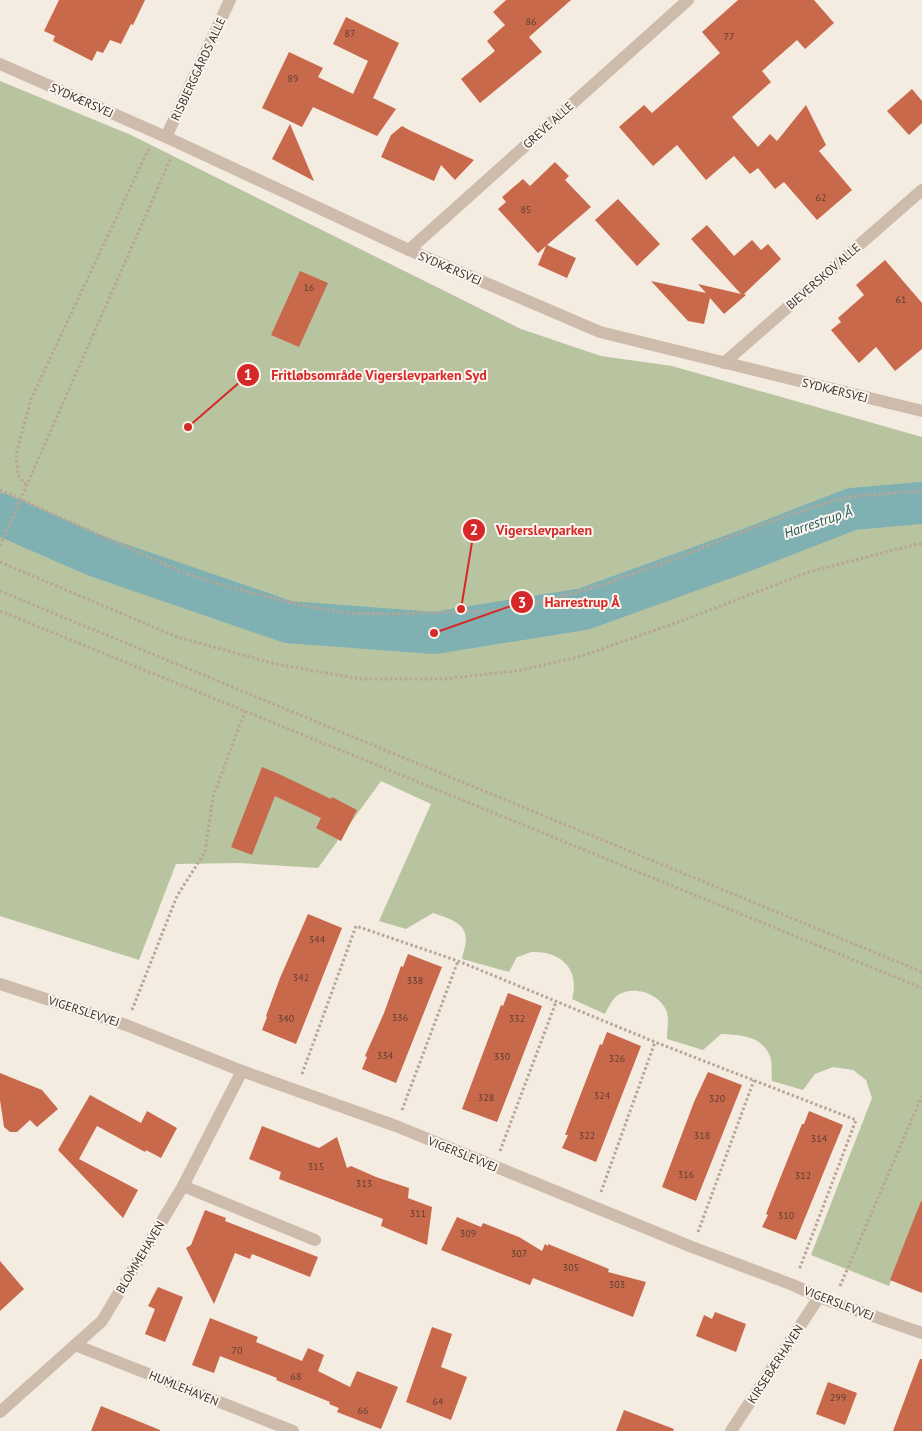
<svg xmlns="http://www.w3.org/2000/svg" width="922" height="1431" font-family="'PT Sans',sans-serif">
	<rect width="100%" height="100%" fill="#f4ebe1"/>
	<path fill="#b8c4a0" d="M0 81 131 135 521 329 601 356 672 366 922 437V1199L889 1286 811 1255 872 1098 866 1080 853 1070 833 1067 815 1074 803 1090 772 1081C771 1073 773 1061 769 1054 760 1035 739 1035 721 1034L703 1050 667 1039C667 1031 669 1019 667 1012 660 994 635 985 618 995 612 999 608 1008 605 1014L572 999C580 970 562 951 532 952 527 953 522 956 517 957L509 972 462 959C463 953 466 945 466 939 466 922 445 917 433 913L406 929 379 921 431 804 381 781 318 868 240 863 176 864 139 960 0 916Z"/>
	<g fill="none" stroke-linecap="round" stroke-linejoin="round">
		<path stroke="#7fb0b2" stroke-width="42" d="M0 514 96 556 288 622 434 633 584 609 744 551 852 509 922 503"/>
	</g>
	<g fill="#c8694b">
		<path d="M59 0H145L133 25 131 24 121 44 110 40 103 53 97 51 92 61 53 41 55 36 44 31Z"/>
		<path d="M506 0H571L529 37 542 52 480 103 461 79 495 51 487 41 505 25 493 12Z"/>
		<path d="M738 0H814L834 23 805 49 797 40 762 71 771 82 732 117 758 147 770 134 777 141 806 105 826 145 819 151 852 190 817 220 784 182 775 189 758 168 750 174 734 156 706 180 677 145 653 166 619 127 644 105 652 113 720 53 702 32Z"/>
		<path d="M346 17 399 43 373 98 396 109 377 136 313 107 302 127 262 108 289 52 323 68 318 77 353 94 368 61 333 44Z"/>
		<path d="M912 89 922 101V123L909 135 887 111Z"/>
		<path d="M290 124 314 181 272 159Z"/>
		<path d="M402 126 409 130 474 160 455 180 441 165 434 181 381 157 391 135Z"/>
		<path d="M555 162 569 176 565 180 591 207 547 245 576 258 567 278 538 265 546 246 538 253 498 209 506 202 502 197 523 179 530 186Z"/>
		<path d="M618 199 660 244 637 266 595 220Z"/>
		<path d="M707 225 734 256 752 240 761 250 768 244 781 259 744 294 746 295 724 314 710 298 704 324 688 321 651 281 706 293 698 284 741 294 691 239Z"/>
		<path d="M885 260 922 303V349L895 371 876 347 859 363 831 330 841 322 838 318 864 295 856 285Z"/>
		<path d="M300 271 328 283 299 347 271 335Z"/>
		<path d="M262 767 279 774 331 799 332 797 357 810 341 841 316 828 321 818 275 796 252 855 231 847Z"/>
		<path d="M308 914 342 928 296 1044 262 1030 267 1017 266 1016 280 978Z"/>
		<path d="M408 954 442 967 396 1083 362 1069 367 1057 365 1056 384 1013 401 966 403 967Z"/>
		<path d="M508 993 542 1006 497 1122 462 1109 501 1005 503 1006Z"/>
		<path d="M607 1032 641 1046 596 1162 562 1148 568 1135H565L600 1044 602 1045Z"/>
		<path d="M708 1072 742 1085 696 1201 662 1187 694 1102Z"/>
		<path d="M0 1073 42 1090 58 1109 37 1127 30 1120 17 1132H10L4 1127 0 1100Z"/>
		<path d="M90 1095 141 1123 147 1111 177 1128 161 1158 146 1150 145 1152 97 1126 79 1159 138 1190 123 1218 58 1150Z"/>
		<path d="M809 1111 843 1125 796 1240 762 1227 768 1215 766 1214 781 1176 802 1124H804Z"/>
		<path d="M262 1126 319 1148 337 1137 347 1168 351 1166 376 1177 409 1188 408 1198 432 1207 427 1245 381 1226 383 1219 279 1179 281 1172 249 1159Z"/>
		<path d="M921 1201H922V1293L890 1280Z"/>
		<path d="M205 1210 226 1218 225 1221 318 1257 310 1277 252 1254 250 1259 235 1253 214 1304 186 1248 191 1245Z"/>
		<path d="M457 1217 481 1227 483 1223 519 1237 542 1251 545 1244 548 1246V1244L609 1269 608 1272 646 1282 633 1317 533 1278 530 1285 441 1250Z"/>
		<path d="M0 1261 24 1289 0 1311Z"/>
		<path d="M158 1287 183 1297 165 1342 145 1334 155 1309 148 1306Z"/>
		<path d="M715 1312 746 1324 736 1352 696 1336 704 1315 712 1319Z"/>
		<path d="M210 1318 258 1337 256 1342 302 1361 308 1348 324 1355 318 1371 350 1387 357 1371 398 1387 381 1429 337 1412 339 1408 329 1404 330 1402 276 1380 277 1378 220 1356 214 1373 192 1365Z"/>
		<path d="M432 1327 452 1334 441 1367 467 1377 451 1420 406 1402Z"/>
		<path d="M920 1359H922V1431H893Z"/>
		<path d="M828 1382 857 1393 845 1425 816 1414Z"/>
		<path d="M101 1406 160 1430V1431H91Z"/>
		<path d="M624 1410 674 1429 673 1431H616Z"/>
	</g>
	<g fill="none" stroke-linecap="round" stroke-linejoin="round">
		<g stroke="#b9a596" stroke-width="3" stroke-dasharray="2.5 2.5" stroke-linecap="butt">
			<path d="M26 485 18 475 16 454 31 399 149 148"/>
			<path d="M0 490 187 574 229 587 296 604 345 613 390 614 491 611 542 602 605 584 661 564 761 525 832 501 856 496 922 491"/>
			<path d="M0 546 171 158"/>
			<path d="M0 562 177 637 276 664 360 679H445L522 670 582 656 681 621 809 572 917 544H922"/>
			<path d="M0 591 922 972"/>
			<path d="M0 611 922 988"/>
			<path d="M132 1010 177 896 205 852 213 797 245 711"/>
			<path d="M302 1074 356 926 458 961 655 1042 856 1120 799 1270"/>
			<path d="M402 1110 458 961"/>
			<path d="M500 1151 556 1002"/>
			<path d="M601 1192 655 1042"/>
			<path d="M698 1232 754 1080"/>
			<path d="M840 1286 922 1096"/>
		</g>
		<g stroke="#cdbbac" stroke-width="12">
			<path d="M0 64 166 137 409 250 600 332 922 411"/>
			<path d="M166 137 230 0"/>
			<path d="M409 250 688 0"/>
			<path d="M724 363 922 190"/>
			<path d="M0 984 126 1025 242 1071 396 1126 692 1247 793 1285 819 1297 922 1333"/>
			<path d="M183 1186 315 1240"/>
			<path d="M75 1345 293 1431"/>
			<path d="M0 1412 102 1321 183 1186 242 1071"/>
			<path d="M731 1431 819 1297"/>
		</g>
	</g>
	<g text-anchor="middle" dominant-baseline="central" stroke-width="4" stroke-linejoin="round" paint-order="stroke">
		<g font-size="10" fill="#5e3e33">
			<text x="531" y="21">86</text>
			<text x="350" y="33">87</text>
			<text x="729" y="36">77</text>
			<text x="293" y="78">89</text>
			<text x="821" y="197">62</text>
			<text x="526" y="209">85</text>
			<text x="309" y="287">16</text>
			<text x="901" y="299">61</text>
			<text x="317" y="939">344</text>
			<text x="301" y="977">342</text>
			<text x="415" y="980">338</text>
			<text x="400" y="1017">336</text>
			<text x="286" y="1018">340</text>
			<text x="517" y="1018">332</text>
			<text x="385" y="1055">334</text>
			<text x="502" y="1056">330</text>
			<text x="617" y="1058">326</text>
			<text x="602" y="1095">324</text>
			<text x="486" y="1097">328</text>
			<text x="717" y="1098">320</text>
			<text x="587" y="1135">322</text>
			<text x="702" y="1135">318</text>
			<text x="819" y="1138">314</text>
			<text x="316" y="1166">315</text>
			<text x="686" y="1174">316</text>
			<text x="803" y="1175">312</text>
			<text x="364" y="1183">313</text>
			<text x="418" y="1213">311</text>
			<text x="786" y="1215">310</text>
			<text x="468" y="1233">309</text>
			<text x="519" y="1253">307</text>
			<text x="571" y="1267">305</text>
			<text x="617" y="1284">303</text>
			<text x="237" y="1350">70</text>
			<text x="296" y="1376">68</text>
			<text x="838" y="1397">299</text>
			<text x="438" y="1401">64</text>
			<text x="363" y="1410">66</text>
		</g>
		<g font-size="12" fill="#3b302b" stroke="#fbf5ee">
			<text transform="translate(198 69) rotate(-65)">RISBJERGGÅRDS ALLE</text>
			<text transform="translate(82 100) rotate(24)">SYDKÆRSVEJ</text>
			<text transform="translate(548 125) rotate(-42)">GREVE ALLE</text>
			<text transform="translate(450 268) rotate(23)">SYDKÆRSVEJ</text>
			<text transform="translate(823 276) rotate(-41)">BJEVERSKOV ALLE</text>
			<text transform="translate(835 390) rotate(14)">SYDKÆRSVEJ</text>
			<text transform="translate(84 1011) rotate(18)">VIGERSLEVVEJ</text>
			<text transform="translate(463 1154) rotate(22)">VIGERSLEVVEJ</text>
			<text transform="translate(140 1257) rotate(-59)">BLOMMEHAVEN</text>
			<text transform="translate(839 1303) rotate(21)">VIGERSLEVVEJ</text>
			<text transform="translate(775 1364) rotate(-57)">KIRSEBÆRHAVEN</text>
			<text transform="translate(184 1388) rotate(22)">HUMLEHAVEN</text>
		</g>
		<g font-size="14" font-style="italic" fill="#1f5a5e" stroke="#fbf5ee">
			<text transform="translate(818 522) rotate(-19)">Harrestrup Å</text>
		</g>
	</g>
	<path fill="none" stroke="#d62828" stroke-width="2" d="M188 427L248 375M461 609L474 530M434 633L522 602"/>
	<g fill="#d62828" stroke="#fbf5ee" stroke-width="2">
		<circle cx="188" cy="427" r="5"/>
		<circle cx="461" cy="609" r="5"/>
		<circle cx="434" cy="633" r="5"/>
		<circle cx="248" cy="375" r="12"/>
		<circle cx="474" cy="530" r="12"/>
		<circle cx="522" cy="602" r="12"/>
	</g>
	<g font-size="15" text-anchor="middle" font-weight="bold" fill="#fff">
		<text x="248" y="380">1</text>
		<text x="474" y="535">2</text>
		<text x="522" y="608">3</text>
	</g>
	<g font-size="14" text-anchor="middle" font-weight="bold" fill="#d62828" stroke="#fbf5ee" stroke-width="4" stroke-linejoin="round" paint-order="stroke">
		<text x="379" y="380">Fritløbsområde Vigerslevparken Syd</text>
		<text x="544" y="535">Vigerslevparken</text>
		<text x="582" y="607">Harrestrup Å</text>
	</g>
</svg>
